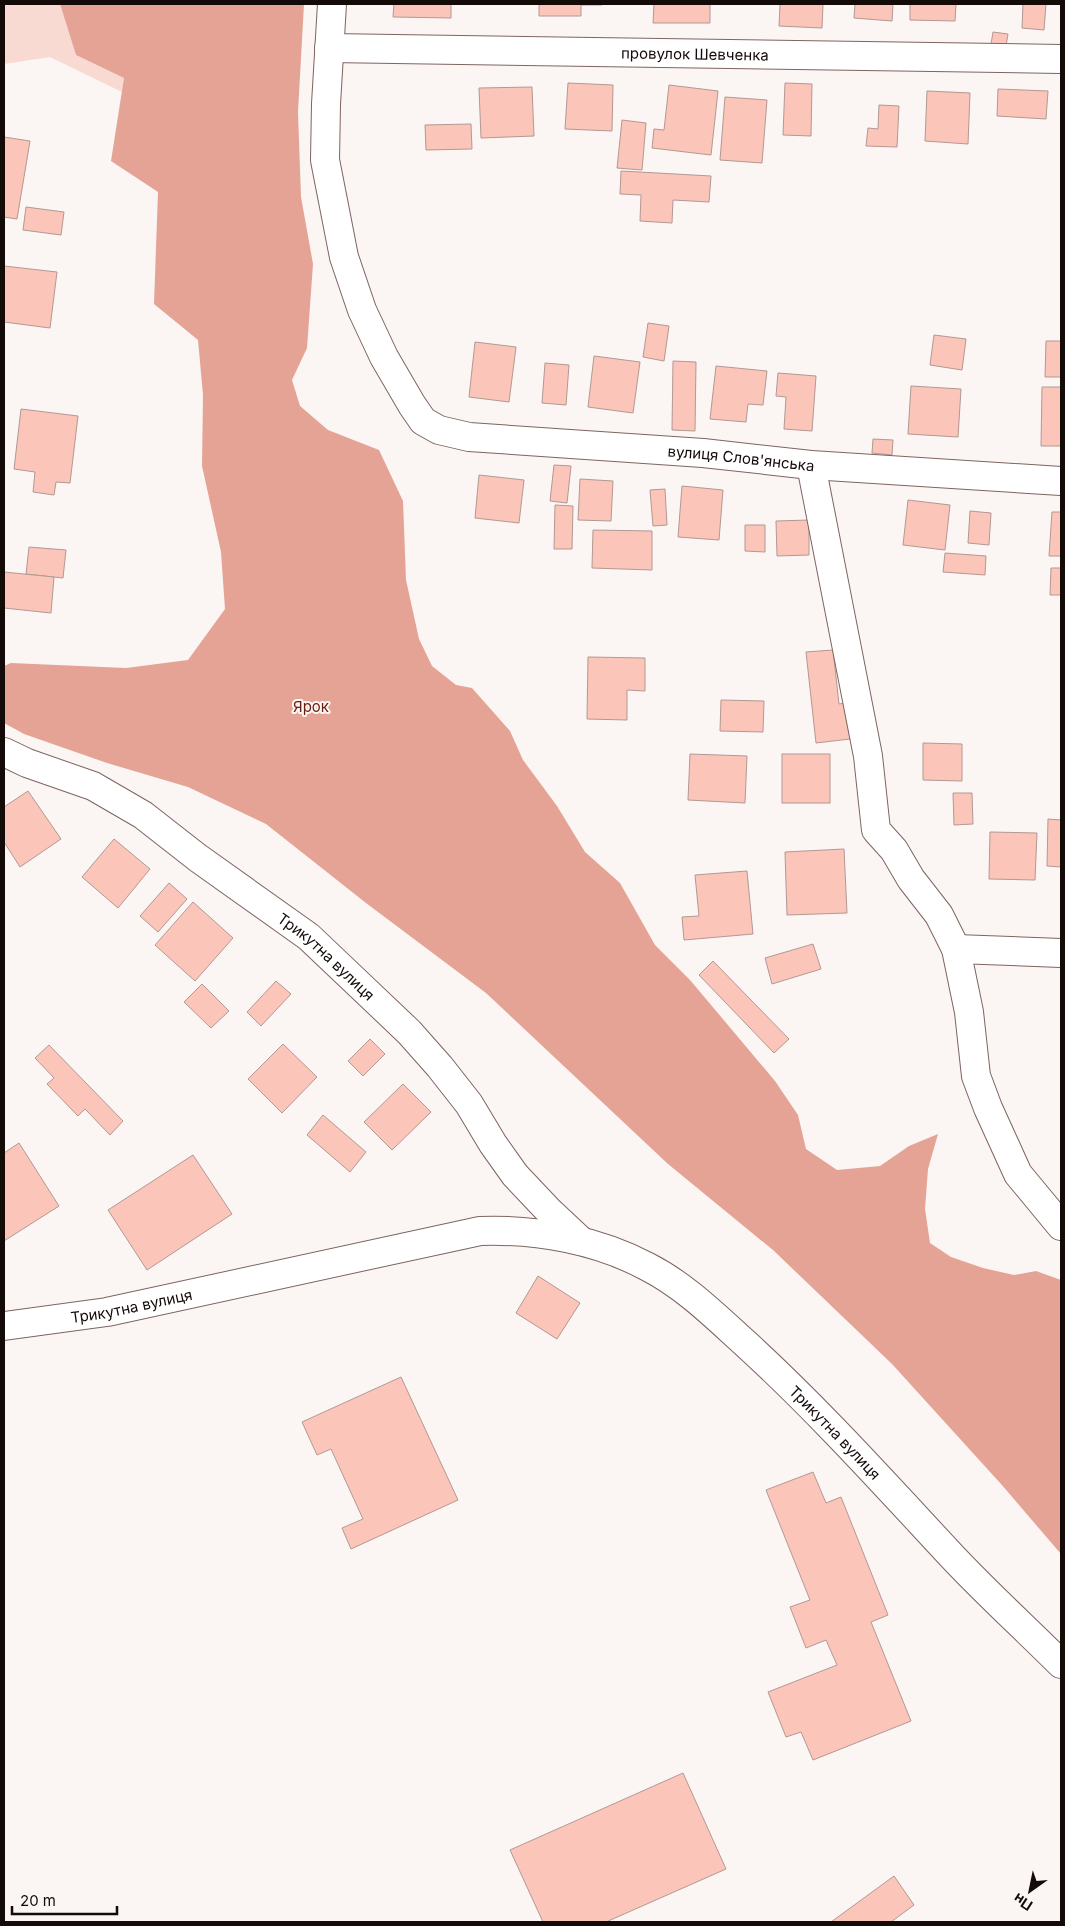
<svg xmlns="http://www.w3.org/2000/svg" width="1065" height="1926" font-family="Inter,sans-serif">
	<rect width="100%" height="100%" fill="#fbf5f4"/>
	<path fill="#f8dad3" d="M4 4H60L76 55 124 78 122 92 50 57 4 64Z"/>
	<path fill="#e5a395" d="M60 4H304L298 112 301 197 313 264 307 348 292 380 300 406 328 430 379 450 403 501 406 580 419 639 432 666 456 685 472 688 510 731 523 760 557 806 585 852 620 883 655 945 690 980 775 1081 798 1115 806 1149 837 1170 880 1166 909 1146 938 1134 928 1169 925 1209 930 1243 951 1257 983 1268 1014 1275 1036 1271 1061 1280V1554L1001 1484 892 1364 773 1250 668 1164 486 993 366 903 266 824 188 787 107 763 24 734 4 723V666L11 663 126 668 188 660 225 609 221 552 202 466 203 395 198 340 154 304 158 192 111 161 124 78 76 55Z"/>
	<g fill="#fcc5b9" stroke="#b39893">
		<path d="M394 4H451V18L393 17Z"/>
		<path d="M539 4H602V5H581V16H539Z"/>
		<path d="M654 4H710V23H653Z"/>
		<path d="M780 4H823L822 28 779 26Z"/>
		<path d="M855 4H893L892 21 854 18Z"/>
		<path d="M910 4H956L955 21 910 20Z"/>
		<path d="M1023 4H1046L1044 30 1022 28Z"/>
		<path d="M993 32 1008 34 1006 46 991 44Z"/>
		<path d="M568 83 613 85 612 131 565 129Z"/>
		<path d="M785 83 812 84 811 136 783 135Z"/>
		<path d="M669 85 718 91 711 155 652 148 654 129 664 130Z"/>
		<path d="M532 87 534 136 481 138 479 88Z"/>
		<path d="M998 89 1048 91 1046 119 997 116Z"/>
		<path d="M927 91 970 93 968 144 925 141Z"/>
		<path d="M725 97 767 100 762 163 720 160Z"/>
		<path d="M879 105 899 106 897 147 866 146 868 128 878 129Z"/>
		<path d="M622 120 646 123 642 170 617 168Z"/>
		<path d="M471 124 472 149 426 150 425 125Z"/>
		<path d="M4 137 30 141 17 219 4 217Z"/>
		<path d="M621 171 711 176 709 202 673 200 672 223 640 221 641 195 620 194Z"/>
		<path d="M26 207 64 212 61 235 23 230Z"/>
		<path d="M4 266 57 272 50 328 4 322Z"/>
		<path d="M648 323 669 326 664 361 643 357Z"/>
		<path d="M934 335 966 339 962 370 930 365Z"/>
		<path d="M1046 341H1061V377H1045Z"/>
		<path d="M475 342 516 347 509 402 469 397Z"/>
		<path d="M594 356 640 362 633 413 588 407Z"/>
		<path d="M673 361 696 362 695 431 672 430Z"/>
		<path d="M545 363 569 365 566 405 542 403Z"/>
		<path d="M716 366 767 371 763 405 748 404 746 422 710 419Z"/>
		<path d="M778 373 816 376 812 431 784 429 786 397 776 396Z"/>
		<path d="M911 386 961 389 958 437 908 434Z"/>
		<path d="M1042 387H1061V446H1041Z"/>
		<path d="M21 409 78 416 70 483 56 482 54 495 33 492 35 472 14 469Z"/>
		<path d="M873 439 893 440 892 455 872 453Z"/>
		<path d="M554 465 571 466 567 503 550 501Z"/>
		<path d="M479 475 524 480 519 523 475 518Z"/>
		<path d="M580 479 613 481 611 521 578 520Z"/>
		<path d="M682 486 723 490 719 540 678 537Z"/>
		<path d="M665 489 667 525 653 526 650 490Z"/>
		<path d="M908 500 950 505 945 550 903 545Z"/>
		<path d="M555 505 573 506 572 549H554Z"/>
		<path d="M970 511 991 513 989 545 968 543Z"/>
		<path d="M1052 512H1061V556H1049Z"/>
		<path d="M809 520V555L777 556 776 521Z"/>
		<path d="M745 525H765V552L745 551Z"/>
		<path d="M593 530 652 531V570L592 568Z"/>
		<path d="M29 547 66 550 63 578 26 574Z"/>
		<path d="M945 553 986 556 985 575 943 572Z"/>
		<path d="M1051 568H1061V595H1050Z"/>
		<path d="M4 572 54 577 51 613 4 608Z"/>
		<path d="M833 650 839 704 846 703 850 739 816 743 806 652Z"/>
		<path d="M588 657 645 658V691L627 690V720L587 719Z"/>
		<path d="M721 700 764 701 763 732 720 731Z"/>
		<path d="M923 743 962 744V781L923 780Z"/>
		<path d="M690 754 747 756 745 803 688 800Z"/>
		<rect x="782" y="754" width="48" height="49"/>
		<path d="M28 791 61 839 20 867 4 842V807Z"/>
		<path d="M953 793H972L973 824 954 825Z"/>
		<path d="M1048 819 1061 820V867L1047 866Z"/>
		<path d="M990 832 1037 833 1035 880 989 879Z"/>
		<path d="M114 839 150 869 118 908 82 877Z"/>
		<path d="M844 849 847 913 787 915 785 852Z"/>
		<path d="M747 871 753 934 684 940 682 917 699 916 695 875Z"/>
		<path d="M169 883 187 899 158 932 140 916Z"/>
		<path d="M193 902 233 938 195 981 155 945Z"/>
		<path d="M813 944 821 969 772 984 765 958Z"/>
		<path d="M713 961 789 1039 774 1053 699 975Z"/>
		<path d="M276 981 291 994 261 1026 247 1012Z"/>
		<path d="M202 984 229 1011 211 1028 184 1002Z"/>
		<path d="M370 1039 385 1054 363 1076 348 1061Z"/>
		<path d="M283 1044 317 1077 282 1113 248 1079Z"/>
		<path d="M49 1045 123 1121 110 1135 85 1109 78 1116 47 1084 54 1078 35 1058Z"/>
		<path d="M403 1084 431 1112 392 1150 364 1122Z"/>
		<path d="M323 1115 366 1152 350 1172 307 1135Z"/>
		<path d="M19 1143 59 1206 4 1241V1153Z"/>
		<path d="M193 1155 232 1214 147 1270 108 1210Z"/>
		<path d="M538 1276 580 1303 557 1339 516 1313Z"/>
		<path d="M401 1377 458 1500 351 1549 342 1528 363 1519 331 1449 317 1455 302 1422Z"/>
		<path d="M813 1472 826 1503 841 1497 888 1615 871 1622 911 1721 813 1760 801 1732 786 1737 768 1692 837 1665 826 1640 806 1648 790 1607 810 1600 766 1490Z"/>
		<path d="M683 1773 726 1869 606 1922H543L510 1850Z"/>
		<path d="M894 1876 914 1905 891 1922H831Z"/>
	</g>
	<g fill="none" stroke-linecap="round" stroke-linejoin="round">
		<g stroke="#7d6560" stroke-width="30">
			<g id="minor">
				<path id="s1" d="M332 4 326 104 325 160 344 257 362 310 384 357 412 405 423 421 439 430 469 437 703 453 811 465 1061 481"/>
				<path id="s2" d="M329 48 1061 59"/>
				<path d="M811 465 868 756 876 830 894 850 911 879 939 915 956 949 969 1012 976 1076 988 1108 1018 1174 1061 1226"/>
				<path id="s3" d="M4 752 27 763 93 786 143 815 198 858 309 937 409 1032 440 1067 469 1104 493 1144 515 1175 550 1212 581 1241"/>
				<path d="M956 949 1061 953"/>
				<path id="s4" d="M4 1326 107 1312 480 1231C537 1229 598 1240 648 1267 685 1286 715 1316 746 1344 817 1409 882 1481 948 1552 984 1591 1024 1627 1061 1664"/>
			</g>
		</g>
		<use href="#minor" stroke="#fff" stroke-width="28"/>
	</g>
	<g text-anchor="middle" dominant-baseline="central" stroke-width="4" stroke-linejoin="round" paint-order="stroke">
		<g font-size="15" fill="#140b09" stroke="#fbf5f4">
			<text stroke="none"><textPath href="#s2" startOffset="366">провулок Шевченка</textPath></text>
			<text stroke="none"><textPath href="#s1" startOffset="760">вулиця Слов'янська</textPath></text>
			<text stroke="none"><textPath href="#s3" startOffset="385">Трикутна вулиця</textPath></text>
			<text stroke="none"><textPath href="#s4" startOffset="129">Трикутна вулиця</textPath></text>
			<text stroke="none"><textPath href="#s4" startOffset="910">Трикутна вулиця</textPath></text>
		</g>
		<g font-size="15" fill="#6b1e10" stroke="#fbf5f4">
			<text x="311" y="706">Ярок</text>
		</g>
	</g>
	<rect width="1065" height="1926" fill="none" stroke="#140b09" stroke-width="10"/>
	<g transform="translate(1030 1891) rotate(213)" stroke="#fbf5f4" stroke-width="4" paint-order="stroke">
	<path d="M0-4L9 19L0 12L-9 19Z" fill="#140b09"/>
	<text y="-8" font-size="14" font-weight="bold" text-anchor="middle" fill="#140b09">Пн</text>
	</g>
	<path d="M12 1906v8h105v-8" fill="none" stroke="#140b09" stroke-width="2.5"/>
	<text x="20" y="1906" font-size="15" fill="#140b09" stroke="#fbf5f4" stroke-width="4" paint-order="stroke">20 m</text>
</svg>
